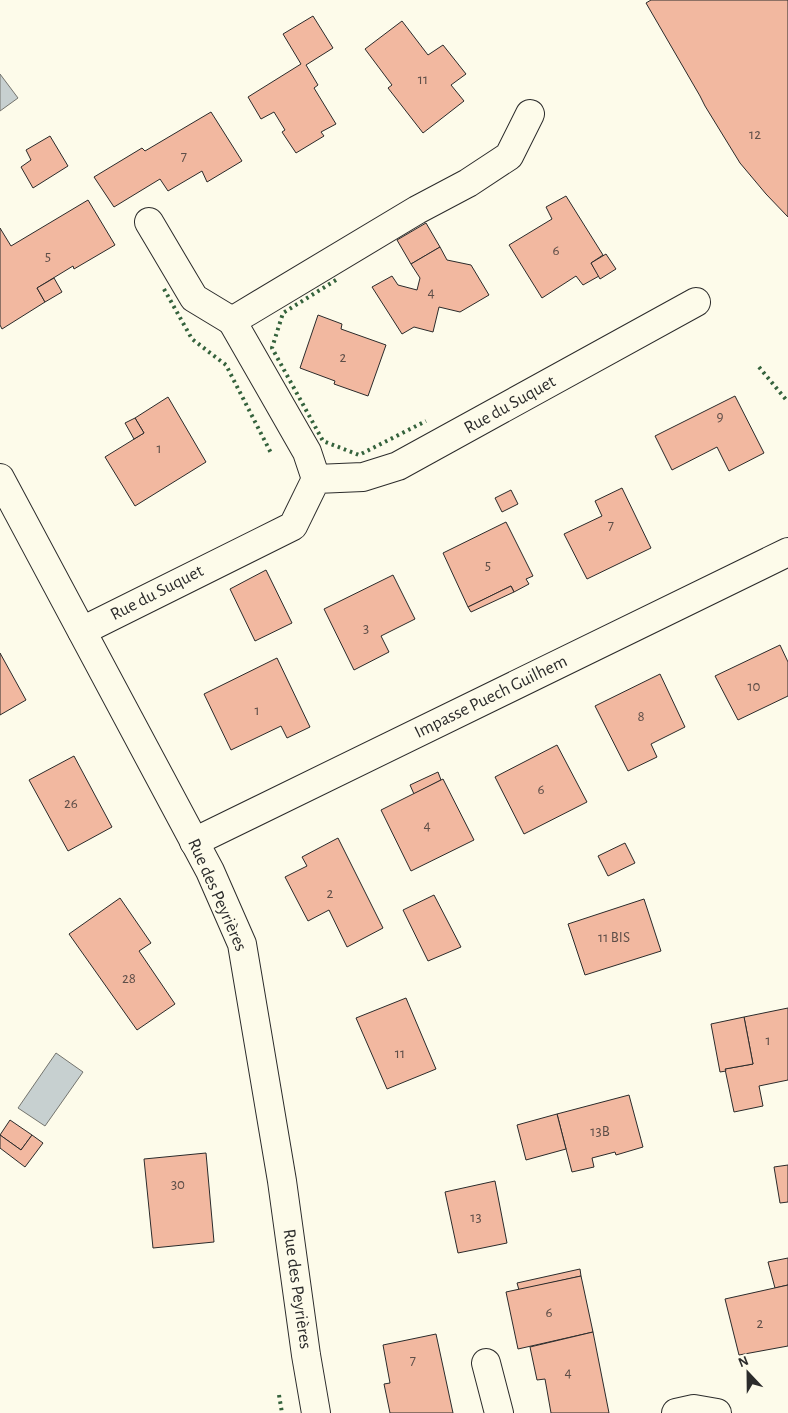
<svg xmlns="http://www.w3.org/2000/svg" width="788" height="1413" font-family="'Alegreya Sans',sans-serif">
	<rect width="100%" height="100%" fill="#fdfbea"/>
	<g fill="#c7d0d0" stroke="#74746e">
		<path d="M0 74 18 98 0 111Z"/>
		<path d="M56 1053 83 1072 45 1126 18 1108Z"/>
	</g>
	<g fill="#f2b8a0" stroke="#2b2b2b">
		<path d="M651 0H788V217L766 194 740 163 705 106 700 96 646 3Z"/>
		<path d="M313 16 333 48 306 65 318 85 314 88 336 124 321 132 324 136 296 153 282 132 285 130 274 112 261 119 248 97 301 64 283 34Z"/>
		<path d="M402 21 428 55 443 45 466 74 451 85 464 101 423 133 388 88 392 85 365 49Z"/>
		<path d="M211 112 242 161 207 182 202 171 168 191 160 179 114 207 94 177 142 148 145 151Z"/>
		<path d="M50 136 68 166 33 188 21 167 31 160 26 150Z"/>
		<path d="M566 196 603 255 591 263 599 276 583 285 576 276 542 298 509 245 552 219 546 207Z"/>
		<path d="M88 200 115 245 74 269 73 266 37 288 45 302 2 329 0 325V228L11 246Z"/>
		<path d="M426 223 440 247 411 264 397 240Z"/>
		<path d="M440 247 447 260 471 265 489 295 460 312 439 307 433 332 414 327 402 334 372 287 392 276 398 285 417 290 420 278 411 264Z"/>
		<path d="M606 254 616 269 600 279 591 263Z"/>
		<path d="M54 278 62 292 45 302 37 288Z"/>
		<path d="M318 315 342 324 341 329 386 345 368 396 334 384 335 381 300 368Z"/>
		<path d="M735 396 764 453 729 471 717 447 672 470 655 436Z"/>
		<path d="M168 397 206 462 135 506 105 457 144 433 135 418Z"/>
		<path d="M135 418 144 433 134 439 125 423Z"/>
		<path d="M622 488 651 548 587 579 564 534 602 516 595 501Z"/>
		<path d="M511 490 518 504 502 512 495 498Z"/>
		<path d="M506 522 533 576 526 579 529 584 514 592 511 586 468 607 443 553Z"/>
		<path d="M266 570 292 623 255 641 230 589Z"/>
		<path d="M393 575 415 619 381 636 389 652 354 670 324 609Z"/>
		<path d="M511 586 514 592 471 612 468 607Z"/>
		<path d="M780 645 788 662V696L738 720 715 676Z"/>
		<path d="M0 653 26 700 0 715Z"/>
		<path d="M277 658 310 727 287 738 281 726 231 750 204 694Z"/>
		<path d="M660 674 685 727 651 744 657 757 628 771 595 706Z"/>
		<path d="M557 745 587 802 524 834 495 777Z"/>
		<path d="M74 756 112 827 68 851 29 780Z"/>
		<path d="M438 772 441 780 414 794 410 785Z"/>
		<path d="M443 779 474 840 411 871 381 810Z"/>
		<path d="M338 838 383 928 347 947 329 910 308 921 285 877 307 866 302 857Z"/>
		<path d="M625 843 635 863 608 876 598 856Z"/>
		<path d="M434 895 461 947 428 961 403 910Z"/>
		<path d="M120 898 151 943 139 951 175 1004 137 1030 69 934Z"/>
		<path d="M644 899 661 951 585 975 568 924Z"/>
		<path d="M406 998 436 1069 387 1089 356 1018Z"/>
		<path d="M788 1008V1080L759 1086 763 1106 734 1112 725 1069 753 1064 744 1017Z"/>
		<path d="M744 1017 753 1064 725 1069 726 1071 720 1072 711 1024Z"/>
		<path d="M629 1095 643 1147 616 1155 615 1152 592 1158 594 1167 572 1172 557 1114Z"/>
		<path d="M557 1114 566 1149 526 1160 517 1125Z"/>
		<path d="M10 1120 32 1135 21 1150 0 1135Z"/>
		<path d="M0 1135 21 1150 32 1135 43 1143 25 1167 0 1148Z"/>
		<path d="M206 1153 214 1242 153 1248 144 1159Z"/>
		<path d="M788 1165V1202L780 1203 774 1167Z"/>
		<path d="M495 1181 507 1243 458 1253 445 1192Z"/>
		<path d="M788 1258V1285L775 1288 768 1262Z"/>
		<path d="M580 1269 581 1276 519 1290 517 1283Z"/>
		<path d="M581 1276 593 1332 518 1349 506 1292Z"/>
		<path d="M788 1285V1346L739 1355 725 1299Z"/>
		<path d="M593 1332 609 1413H551L545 1379 537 1380 530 1347Z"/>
		<path d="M436 1334 453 1413H390L384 1384 390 1383 383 1345Z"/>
	</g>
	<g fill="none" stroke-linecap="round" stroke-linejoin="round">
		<g stroke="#2b2b2b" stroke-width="30">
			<g id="street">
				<path d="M149 222 194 298 232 321"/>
				<path d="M316 479 307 452 232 321 417 210 468 183 509 156 530 114"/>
				<path d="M82 631 293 526 316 479 363 477 398 466 696 302"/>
				<path d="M194 842 788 552"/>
				<path d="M486 1363 499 1413"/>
				<path d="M676 1413 694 1409 717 1413"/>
			</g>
		</g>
		<g stroke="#2b2b2b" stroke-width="30">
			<path id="secondary" d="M0 478 210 871 242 944 282 1181 306 1355 316 1413"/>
		</g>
		<use href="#street" stroke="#fdfbea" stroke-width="28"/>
		<use href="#secondary" stroke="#fdfbea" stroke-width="28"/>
		<g stroke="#34623c" stroke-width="4" stroke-dasharray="2.5 4" stroke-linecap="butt">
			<path d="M336 280 283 313 272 348 323 441 359 455 426 421"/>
			<path d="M164 289 192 339 226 365 272 455"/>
			<path d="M759 367 788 402"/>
			<path d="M279 1395 282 1413"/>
		</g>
	</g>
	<g text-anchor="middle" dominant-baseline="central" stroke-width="4" stroke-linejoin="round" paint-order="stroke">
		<g font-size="15" fill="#5d4e48">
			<text x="423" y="79">11</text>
			<text x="755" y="134">12</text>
			<text x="184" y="156">7</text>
			<text x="556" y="250">6</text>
			<text x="48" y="256">5</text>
			<text x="431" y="292">4</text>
			<text x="343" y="357">2</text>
			<text x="720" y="416">9</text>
			<text x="159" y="448">1</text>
			<text x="611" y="525">7</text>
			<text x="488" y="565">5</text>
			<text x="366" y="628">3</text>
			<text x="754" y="686">10</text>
			<text x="257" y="710">1</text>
			<text x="641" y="716">8</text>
			<text x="541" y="789">6</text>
			<text x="71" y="803">26</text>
			<text x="427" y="825">4</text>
			<text x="330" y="893">2</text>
			<text x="614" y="937">11 BIS</text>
			<text x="129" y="978">28</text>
			<text x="768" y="1040">1</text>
			<text x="400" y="1053">11</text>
			<text x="600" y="1131">13B</text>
			<text x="178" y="1184">30</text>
			<text x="476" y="1217">13</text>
			<text x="549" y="1312">6</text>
			<text x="760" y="1323">2</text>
			<text x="413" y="1360">7</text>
			<text x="568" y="1372">4</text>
		</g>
		<g font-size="18" fill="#2b2b2b" stroke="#fdfbea">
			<text transform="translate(510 405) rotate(-29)">Rue du Suquet</text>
			<text transform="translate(157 593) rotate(-27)">Rue du Suquet</text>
			<text transform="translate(491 697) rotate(-26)">Impasse Puech Guilhem</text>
			<text transform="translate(217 895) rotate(66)">Rue des Peyrières</text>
			<text transform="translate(297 1289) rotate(82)">Rue des Peyrières</text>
		</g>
	</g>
	<g transform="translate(748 1373) rotate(338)" stroke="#fdfbea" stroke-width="4" paint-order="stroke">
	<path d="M0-4L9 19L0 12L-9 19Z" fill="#2b2b2b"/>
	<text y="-8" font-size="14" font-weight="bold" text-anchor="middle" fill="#2b2b2b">N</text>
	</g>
</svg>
